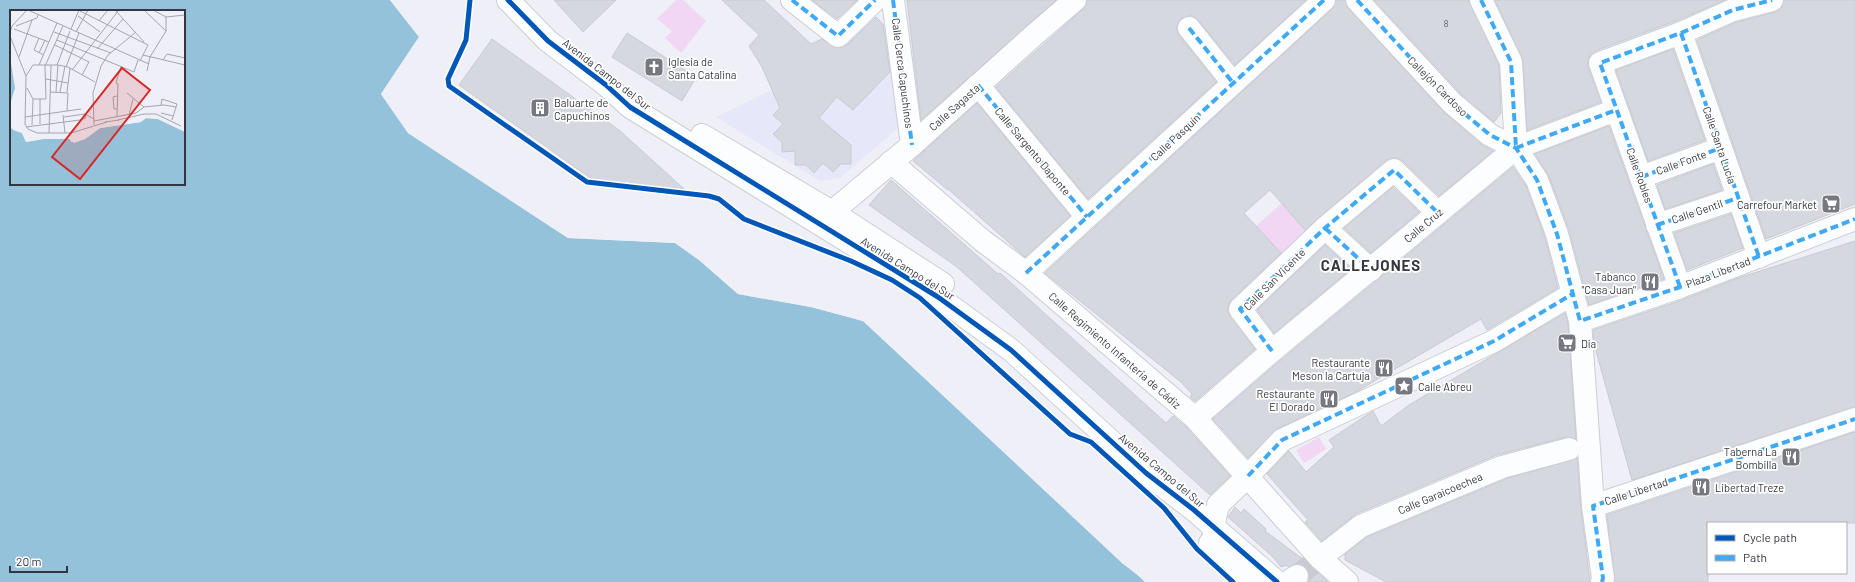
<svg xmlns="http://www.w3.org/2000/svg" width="1855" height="582" font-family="Barlow,sans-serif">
	<rect width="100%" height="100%" fill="#eeeff7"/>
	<path fill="#e6e8fa" d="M871 13 896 35 903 124 840 178 820 181 716 117 772 90 762 67 832 35 839 48Z"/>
	<g fill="#f1d7f3">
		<path d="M676 0H683L706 21 681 53 665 38 672 31 657 19Z"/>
		<path d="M1282 203 1312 237 1287 259 1256 226Z"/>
		<path d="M1319 437 1326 449 1304 463 1296 450Z"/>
	</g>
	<path fill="#94c2da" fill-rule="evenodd" d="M0 0H390L419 37 381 94 408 133 568 238 675 243 699 260 738 294 811 307 863 321 1145 582H0ZM11 11H184V184H11Z"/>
	<path fill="#eeeff7" d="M390 0H392L421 37 384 94 410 132 569 236 676 241 700 259 739 292 812 305 864 320 1147 582 1123 564 863 321 811 307 738 294 699 260 675 243 568 238 408 133 381 94 419 37Z"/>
	<g fill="#d5d8df" stroke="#c7cbd2">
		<path d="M554 0H616L583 32Z"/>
		<path d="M722 0H764L811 44 822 39 836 48 847 45 876 17 883 24 890 72 853 110 837 97 819 118 851 145V164H841L833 172 823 163 814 173 806 165H795V151L782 152V142L773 134 783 124 773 115 780 108 762 67 749 46 759 35Z"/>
		<path d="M812 0H857L837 19Z"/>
		<path d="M907 0H1056L921 120Z"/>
		<path d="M1087 0H1306L1235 65 1198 20 1193 16H1188L1181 19 1177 24V29L1179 35 1216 82 1088 199 996 87 1083 9Z"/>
		<path d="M1336 0H1345L1348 8 1444 112 1482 145 1493 151 1439 196 1403 161 1397 158H1391L1386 160 1305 230 1270 190 1244 213 1281 253 1231 300 1228 305V311L1230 317 1255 349 1195 401 1190 397 1192 394 1181 382 1045 273 1332 9Z"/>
		<path d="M1374 0H1469L1499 65 1501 113 1494 122 1461 94Z"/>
		<path d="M1495 0H1725L1676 21 1595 51 1590 55 1588 60V67L1601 102 1527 130 1523 61Z"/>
		<path d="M1784 0H1855V204L1766 239 1697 40 1737 22 1775 12 1781 9Z"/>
		<path d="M627 33 696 77 682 101 612 57Z"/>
		<path d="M492 39 619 130 684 189 596 182 459 85Z"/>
		<path d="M1673 49 1705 140 1648 161 1616 70Z"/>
		<path d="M977 103 1070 216 1025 257 948 189V190L913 161Z"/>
		<path d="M1609 126 1664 279 1589 305 1569 230 1549 176 1535 154Z"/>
		<path d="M1713 164 1722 190 1665 209 1657 185Z"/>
		<path d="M1513 167 1526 186 1545 238 1558 288 1487 330 1481 319 1354 393 1277 429 1248 458 1213 419 1280 361Z"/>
		<path d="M891 180 998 274 1000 273 1166 423 1173 416 1186 427 1230 476 1210 495 957 267 869 205Z"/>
		<path d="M1393 187 1419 212 1371 253 1344 228Z"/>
		<path d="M1731 214 1743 248 1687 270 1674 233Z"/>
		<path d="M1855 241V407L1632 480 1594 344 1593 330 1685 299 1738 278Z"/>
		<path d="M1325 245 1351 269 1274 333 1257 310Z"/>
		<path d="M1565 313 1568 323 1576 439 1566 437 1497 455 1356 514 1322 541 1305 522 1308 520 1267 474 1289 451 1306 472 1334 447 1329 440 1373 411 1381 426 1409 405Z"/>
		<path d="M1855 432V523H1706L1708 533V582H1615L1607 515Z"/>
		<path d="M1577 458 1581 508 1590 582H1386L1345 560V554L1367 537 1506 479Z"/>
		<path d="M1235 507 1241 513 1244 509 1266 529 1265 531 1308 563 1328 582H1308L1309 575 1307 569 1302 565 1296 564 1288 567 1286 565 1281 567 1273 557 1228 517Z"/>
	</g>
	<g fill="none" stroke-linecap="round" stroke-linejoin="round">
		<path stroke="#c9cad2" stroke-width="22" stroke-dasharray="22 11" stroke-linecap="butt" d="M1297 576 1320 558"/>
		<g stroke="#cccdd5" stroke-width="24">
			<g id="street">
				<path d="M792 0 838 36 875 0"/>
				<path d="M893 0 912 145"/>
				<path d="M1357 0 1452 103 1490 135 1516 148 1537 180 1557 234 1580 321 1593 506 1603 578 1602 582"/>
				<path d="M1481 0 1511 62 1516 148"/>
				<path d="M1189 28 1233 83"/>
				<path d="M1681 33 1759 257"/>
				<path d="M978 85 1087 217"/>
				<path d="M891 162 983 241 1026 273 1195 418 1320 558 1347 582"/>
				<path d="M1641 177 1721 148"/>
				<path d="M814 211 819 214 832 212 912 145 1033 36 1075 0"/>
				<path d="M1657 225 1738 198"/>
				<path d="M1325 228 1371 270"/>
				<path d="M1026 273 1324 0"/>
				<path d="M1680 287 1600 63 1681 33 1733 10 1772 0"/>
				<path d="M1580 321 1680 287 1855 219"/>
				<path d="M1272 351 1240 309 1325 228 1394 170 1438 213"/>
				<path d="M1195 418 1272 351 1516 148 1616 110"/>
				<path d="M1593 506 1855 419"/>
				<path d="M1215 544 1213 527 1218 505 1248 476 1282 440 1494 341 1574 293"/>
				<path d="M1320 558 1361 526 1502 467 1569 449"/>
				<path d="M1288 582 1297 576"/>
			</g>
		</g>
		<g stroke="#cccdd5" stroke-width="24">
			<g id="secondary">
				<path d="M508 0 548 41 606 85 630 107 938 297 1011 350 1146 473 1194 510 1277 582"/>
				<path d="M702 135 832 212 943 284"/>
				<path d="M1210 543 1252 582"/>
			</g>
		</g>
		<use href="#street" stroke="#fcfdfe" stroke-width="22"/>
		<use href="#secondary" stroke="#fcfdfe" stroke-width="22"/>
		<g stroke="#3fa9f5" stroke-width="4" stroke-dasharray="8 4" stroke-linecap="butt">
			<path d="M792 0 838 36 875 0"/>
			<path d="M893 0 912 145"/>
			<path d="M1357 0 1452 103 1490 135 1516 148 1537 180 1557 234 1580 321 1680 287 1855 219"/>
			<path d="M1481 0 1511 62 1516 148"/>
			<path d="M1189 28 1233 83"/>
			<path d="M1681 33 1759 257"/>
			<path d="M978 85 1087 217"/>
			<path d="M1516 148 1616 110"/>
			<path d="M1641 177 1721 148"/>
			<path d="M1657 225 1738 198"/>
			<path d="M1325 228 1371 270"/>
			<path d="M1026 273 1324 0"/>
			<path d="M1680 287 1600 63 1681 33 1733 10 1772 0"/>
			<path d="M1272 351 1240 309 1325 228 1394 170 1438 213"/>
			<path d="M1248 476 1282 440 1494 341 1574 293"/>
			<path d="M1602 582 1603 578 1593 506 1855 419"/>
		</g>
		<g stroke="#fff" stroke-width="8">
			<g id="cycleway">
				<path d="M470 0 466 40 448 79 449 86 587 182 709 196 719 199 744 219 851 261 892 280 920 298 1070 434 1091 442 1164 508 1197 549 1233 582"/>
				<path d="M508 0 548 41 606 85 630 107 938 297 1011 350 1146 473 1194 510 1277 582"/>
			</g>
		</g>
		<use href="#cycleway" stroke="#0057b8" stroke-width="5"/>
	</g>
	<defs>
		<g id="church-square" transform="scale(1)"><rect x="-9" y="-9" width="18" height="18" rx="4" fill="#767780" stroke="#fff"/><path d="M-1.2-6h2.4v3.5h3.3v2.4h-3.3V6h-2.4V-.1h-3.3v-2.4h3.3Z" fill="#fff"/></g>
		<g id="building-square" transform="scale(1)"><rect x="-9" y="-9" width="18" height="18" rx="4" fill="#767780" stroke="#fff"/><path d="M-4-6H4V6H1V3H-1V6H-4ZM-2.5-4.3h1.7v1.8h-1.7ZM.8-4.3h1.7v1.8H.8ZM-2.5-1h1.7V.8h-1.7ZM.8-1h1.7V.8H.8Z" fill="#fff"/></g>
		<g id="supermarket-square" transform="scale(1)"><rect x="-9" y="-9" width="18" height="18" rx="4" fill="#767780" stroke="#fff"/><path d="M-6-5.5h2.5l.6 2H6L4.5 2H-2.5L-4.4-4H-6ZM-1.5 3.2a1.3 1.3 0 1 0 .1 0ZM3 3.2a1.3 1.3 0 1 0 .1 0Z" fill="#fff"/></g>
		<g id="restaurant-square" transform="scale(1)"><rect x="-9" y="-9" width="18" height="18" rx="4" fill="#767780" stroke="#fff"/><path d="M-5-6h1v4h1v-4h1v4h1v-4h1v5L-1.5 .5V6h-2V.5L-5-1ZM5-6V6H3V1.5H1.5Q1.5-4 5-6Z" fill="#fff"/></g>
		<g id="sight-square" transform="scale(1)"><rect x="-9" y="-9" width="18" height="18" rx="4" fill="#767780" stroke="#fff"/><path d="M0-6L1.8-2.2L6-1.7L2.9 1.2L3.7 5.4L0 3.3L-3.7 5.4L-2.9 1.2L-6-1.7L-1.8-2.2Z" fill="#fff"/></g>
	</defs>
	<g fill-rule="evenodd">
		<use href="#church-square" x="654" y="67"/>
		<use href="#building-square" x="540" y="108"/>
		<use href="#supermarket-square" x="1831" y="204"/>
		<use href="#restaurant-square" x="1650" y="282"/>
		<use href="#supermarket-square" x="1567" y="343"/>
		<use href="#restaurant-square" x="1384" y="368"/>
		<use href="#sight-square" x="1404" y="386"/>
		<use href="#restaurant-square" x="1329" y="399"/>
		<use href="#restaurant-square" x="1791" y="457"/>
		<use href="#restaurant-square" x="1701" y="487"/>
	</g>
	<g text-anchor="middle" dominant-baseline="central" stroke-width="3.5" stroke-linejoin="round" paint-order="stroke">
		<g font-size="9" fill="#5d5f68">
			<text x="1446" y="23">8</text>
		</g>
		<g font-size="11" fill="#353740" stroke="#fff" text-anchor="start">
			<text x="668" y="61">Iglesia de<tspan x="668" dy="13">Santa Catalina</tspan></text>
			<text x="554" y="102">Baluarte de<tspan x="554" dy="13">Capuchinos</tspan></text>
			<text x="1817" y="204" text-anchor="end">Carrefour Market</text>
			<text x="1636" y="276" text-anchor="end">Tabanco<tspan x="1636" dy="13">"Casa Juan"</tspan></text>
			<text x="1581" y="343">Dia</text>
			<text x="1370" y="362" text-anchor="end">Restaurante<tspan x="1370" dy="13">Meson la Cartuja</tspan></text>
			<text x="1418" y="386">Calle Abreu</text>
			<text x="1315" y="393" text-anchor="end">Restaurante<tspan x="1315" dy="13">El Dorado</tspan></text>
			<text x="1777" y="451" text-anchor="end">Taberna La<tspan x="1777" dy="13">Bombilla</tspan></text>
			<text x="1715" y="487">Libertad Treze</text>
		</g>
		<g font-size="11" fill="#353740" stroke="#fff">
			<text transform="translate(903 73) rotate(83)">Calle Cerca Capuchinos</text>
			<text transform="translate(607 74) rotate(38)">Avenida Campo del Sur</text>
			<text transform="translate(1438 86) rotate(45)">Callejón Cardoso</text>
			<text transform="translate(954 107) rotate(-42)">Calle Sagasta</text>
			<text transform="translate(1175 137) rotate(-43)">Calle Pasquín</text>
			<text transform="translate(1720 145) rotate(71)">Calle Santa Lucía</text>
			<text transform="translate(1033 151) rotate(50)">Calle Sargento Daponte</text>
			<text transform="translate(1681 162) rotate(-20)">Calle Fonte</text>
			<text transform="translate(1640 175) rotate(70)">Calle Robles</text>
			<text transform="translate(1697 211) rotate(-19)">Calle Gentil</text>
			<text transform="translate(1423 225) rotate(-40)">Calle Cruz</text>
			<text transform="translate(908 268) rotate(32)">Avenida Campo del Sur</text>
			<text transform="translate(1718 272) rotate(-21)">Plaza Libertad</text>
			<text transform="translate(1274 279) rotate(-45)">Calle San Vicente</text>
			<text transform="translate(1115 350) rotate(41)">Calle Regimiento Infanteria de Cádiz</text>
			<text transform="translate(1162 470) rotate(40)">Avenida Campo del Sur</text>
			<text transform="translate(1636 491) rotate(-18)">Calle Libertad</text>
			<text transform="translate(1440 493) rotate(-23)">Calle Garaicoechea</text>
		</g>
		<g font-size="15" font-weight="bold" letter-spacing="1" fill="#353740" stroke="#fff">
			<text x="1371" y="265">CALLEJONES</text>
		</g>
	</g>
	<g transform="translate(10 10)">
		<rect width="175" height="175" fill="#eeeff7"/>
		<path d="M0 47 5 78 0 94ZM136 108 148 109 175 122V175H0V118L12 123 16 132 33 129H60L61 132 75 129 90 118 131 112Z" fill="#94c2da"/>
		<path d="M136 106 149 107 175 122 148 109 136 108 131 112 90 118 75 129 64 133 60 129H33L16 132 12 123 3 120V116L14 123 17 130 33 127H60L64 131 74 127 90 116 131 110Z" fill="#eeeff7"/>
		<path fill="none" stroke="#a4a5ae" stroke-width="1" d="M18 0 139 54M68 0 138 35 130 51M105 0 134 32M134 0 156 21M143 0 156 7M68 6 90 22M156 7 175 5M89 11 98 0M6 16 27 8 28 5M4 19 39 32M61 19 69 0M44 22 101 43M66 22 78 0M0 23 2 16 17 0M0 26 16 66 15 114 18 119 27 123H61L97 112M29 28 24 40 34 45M47 30 124 62 128 50M45 35 79 52 72 65M87 39 113 9M29 43 35 30M133 45 175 55M9 47 22 10M153 50 157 44 175 48M29 55 47 13M47 55 60 21M56 57 69 23M62 60 109 0M137 61 140 47 156 21V7M16 66 23 55H48L58 57 85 72M36 69 58 73M17 78 23 89M40 82 58 83 57 101M46 82 48 55M50 82 55 56M57 82 60 58M117 83 134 97M107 86 103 87 104 99H107M23 89H36L35 56 53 16M151 95 152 89 167 94 162 110M134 97 154 95 166 97M151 103 163 106M53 105 55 123M119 105 123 89M107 106 108 74 106 73 111 56M15 107 71 99M54 107 75 104 84 109M108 110 134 104H146L171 116M84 111 126 103 134 97M95 112 109 110M30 114V89M22 115 23 89M84 115 83 83 91 56 98 45 126 22M16 117 70 110 76 108 75 104M39 123 41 55"/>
		<path fill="#d62828" fill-opacity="0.15" stroke="#d62828" stroke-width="2" d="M112 58 140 80 70 169 42 147Z"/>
		<rect width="175" height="175" fill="none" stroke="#353740" stroke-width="2"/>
	</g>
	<rect x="1707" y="522" width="140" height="52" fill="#ffffff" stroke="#aeafb3"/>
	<rect x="1715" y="535" width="20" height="6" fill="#0057b8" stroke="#aeafb3"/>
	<text x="1743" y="542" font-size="12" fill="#353740">Cycle path</text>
	<rect x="1715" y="555" width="20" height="6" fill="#3fa9f5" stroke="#aeafb3"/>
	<text x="1743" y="562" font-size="12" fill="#353740">Path</text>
	<path d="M10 566v6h57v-6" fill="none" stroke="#353740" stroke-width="2"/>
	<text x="16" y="566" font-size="12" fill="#353740" stroke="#ffffff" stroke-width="3" paint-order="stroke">20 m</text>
</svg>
